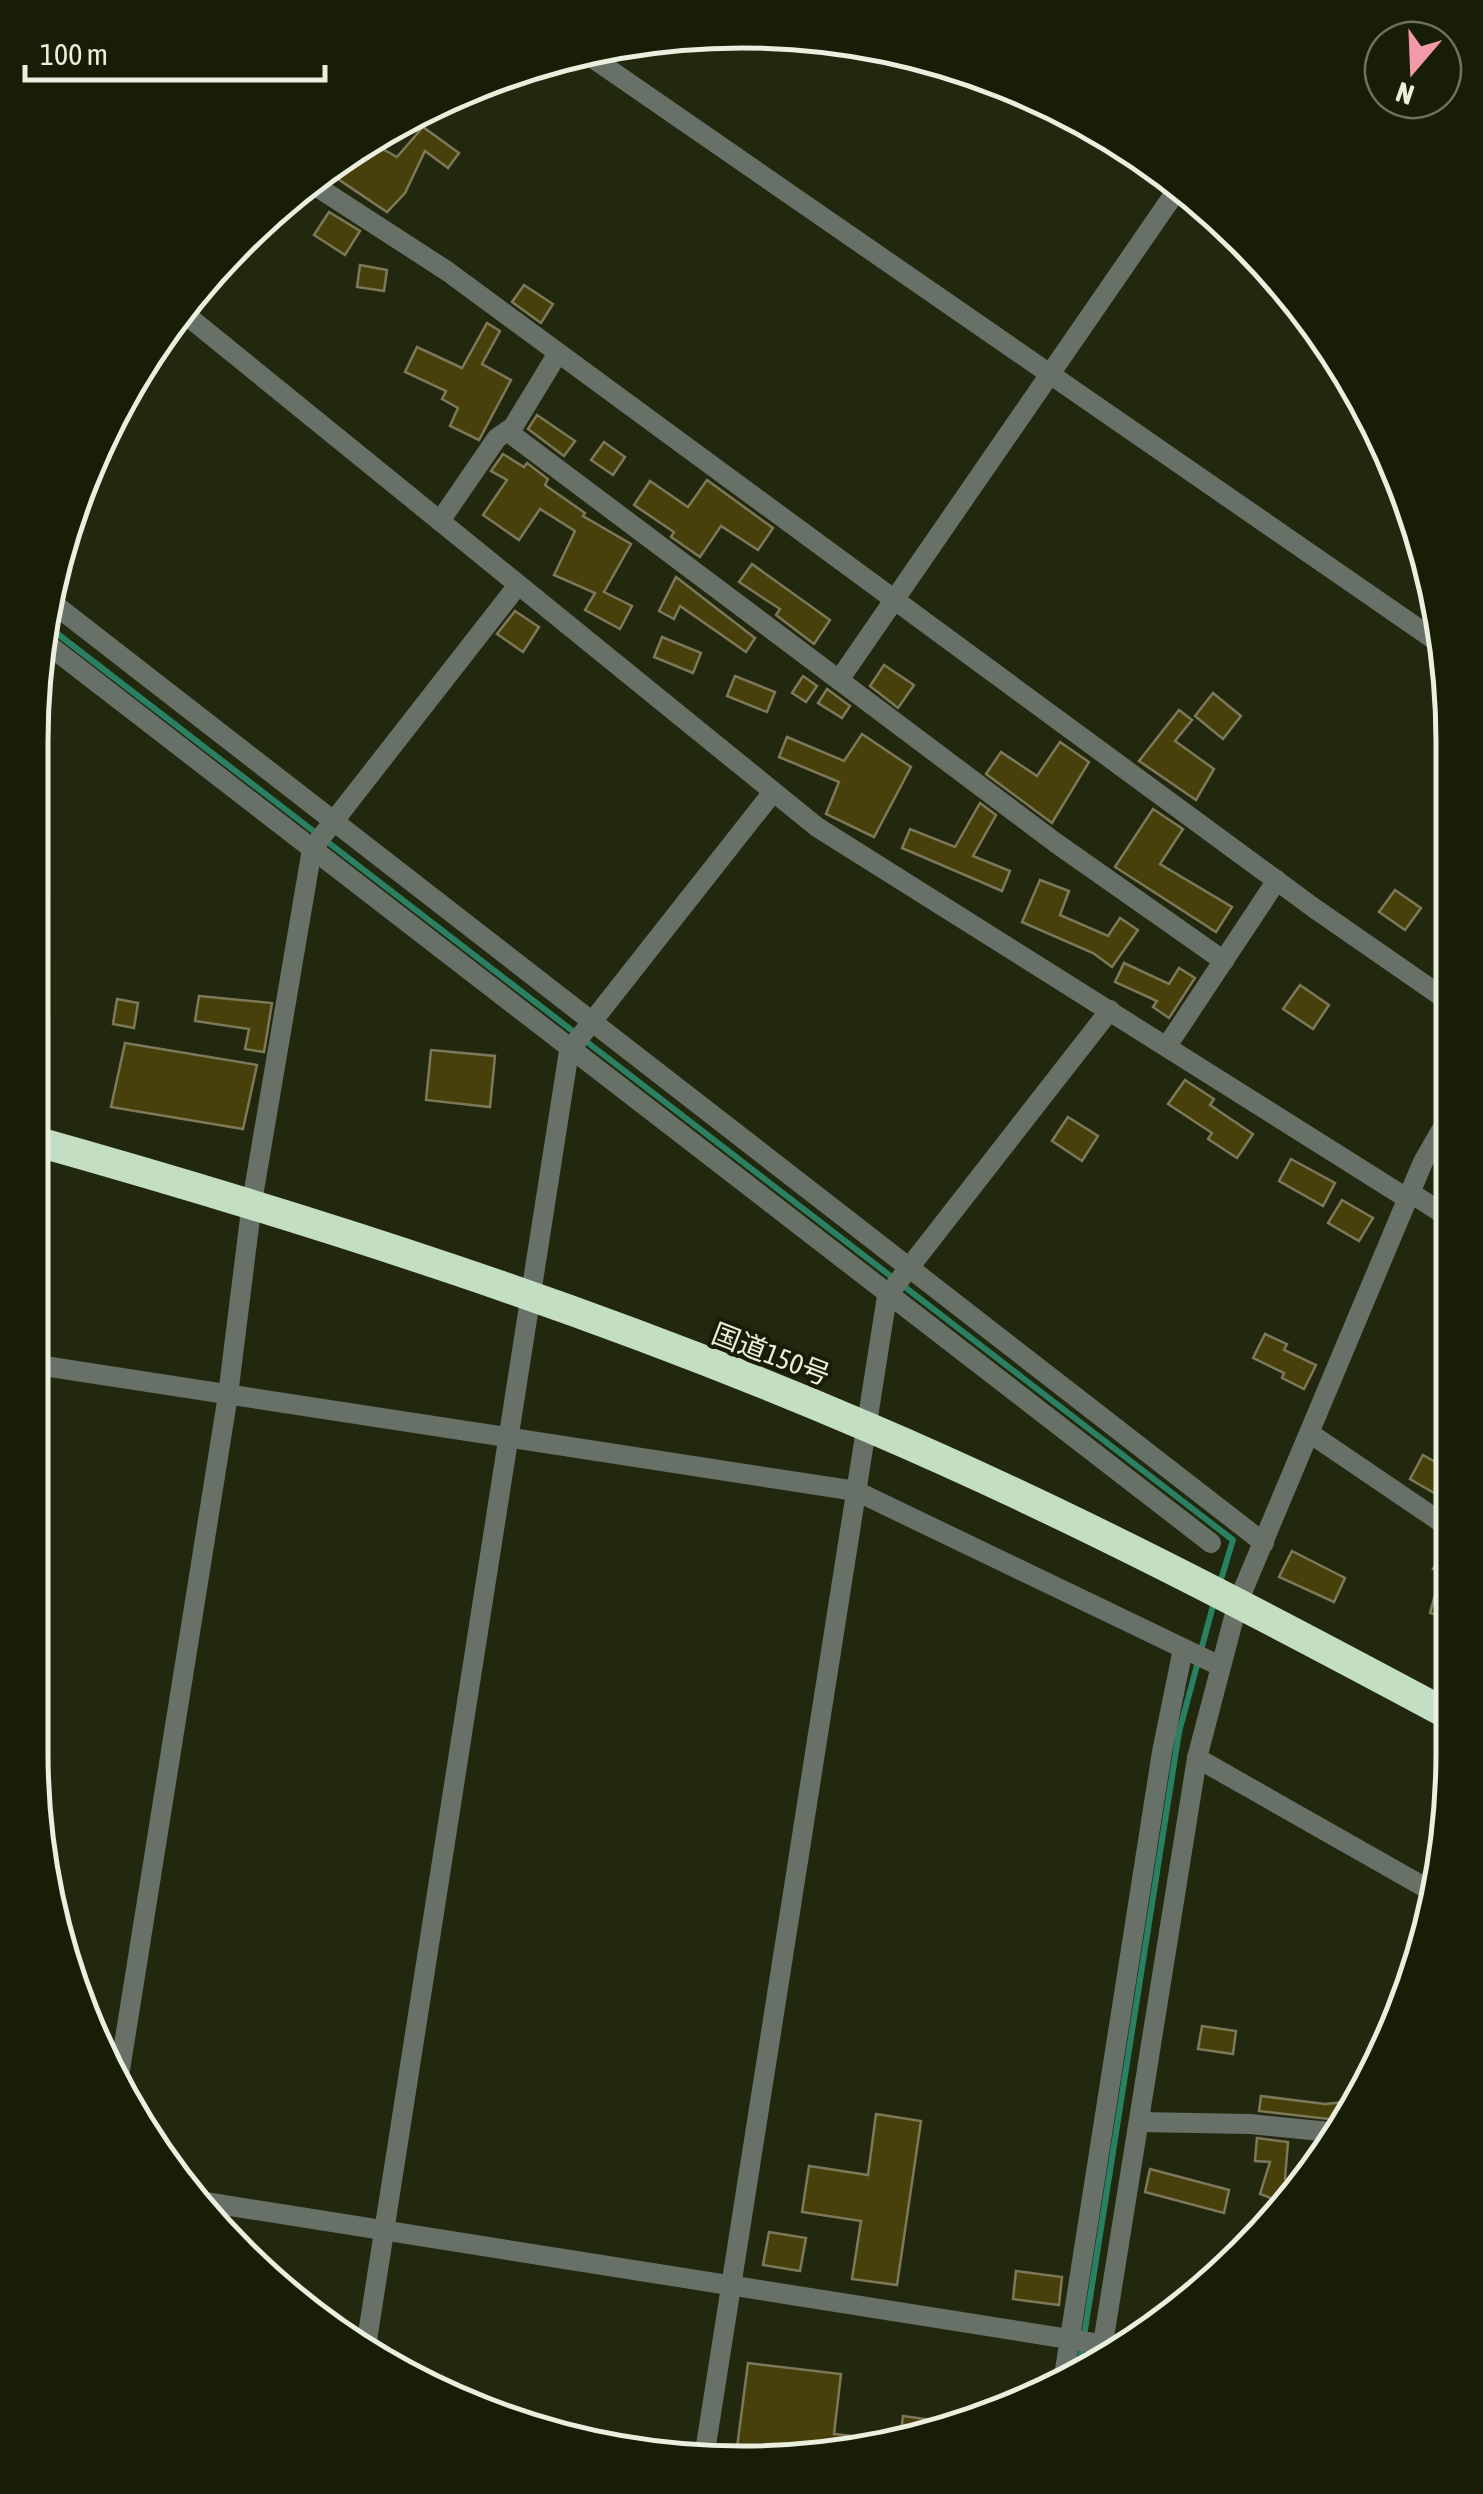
<svg xmlns="http://www.w3.org/2000/svg" width="1483" height="2494" font-family="'Asap Condensed','Noto Sans JP',sans-serif">
	<rect width="100%" height="100%" fill="#21280e"/>
	<g fill="none" stroke-linecap="round" stroke-linejoin="round">
		<g stroke="#2a8063" stroke-width="6">
			<path d="M46 625 1233 1540 1219 1586"/>
			<path d="M1079 2368 1179 1732 1214 1602"/>
		</g>
	</g>
	<g fill="#48400a" stroke="#7d785a" stroke-width="2.5">
		<path d="M423 127 459 153 448 168 425 151 405 193 387 212 323 169 366 140 397 157Z"/>
		<path d="M329 212 360 231 345 255 314 235Z"/>
		<path d="M360 265 387 270 384 291 357 287Z"/>
		<path d="M524 285 553 304 541 323 512 302Z"/>
		<path d="M487 323 500 331 482 364 511 380 479 440 450 426 458 408 442 399 446 391 405 372 417 347 462 368Z"/>
		<path d="M537 415 575 441 564 456 528 429Z"/>
		<path d="M604 442 625 457 613 475 591 460Z"/>
		<path d="M503 454 524 467 527 463 548 479 545 485 585 513 583 516 631 544 604 592 632 606 620 629 585 610 595 593 554 575 575 531 540 509 519 540 483 515 507 480 491 471Z"/>
		<path d="M707 480 773 528 758 550 721 526 700 557 671 537 674 532 634 505 650 481 688 507Z"/>
		<path d="M752 564 830 620 814 644 776 615 780 609 739 582Z"/>
		<path d="M676 577 755 638 746 652 680 606 674 619 659 611Z"/>
		<path d="M515 611 539 627 523 652 497 634Z"/>
		<path d="M662 637 701 653 693 673 654 657Z"/>
		<path d="M884 665 914 685 898 708 870 686Z"/>
		<path d="M735 676 775 692 767 712 727 696Z"/>
		<path d="M803 676 817 686 806 702 792 693Z"/>
		<path d="M827 689 850 706 842 718 818 703Z"/>
		<path d="M1213 693 1241 716 1223 739 1195 716Z"/>
		<path d="M1179 710 1192 720 1175 741 1214 769 1196 800 1139 761Z"/>
		<path d="M862 734 911 767 874 837 826 814 839 782 779 757 787 737 844 761Z"/>
		<path d="M1060 742 1089 762 1052 823 986 774 1001 752 1037 776Z"/>
		<path d="M980 803 996 815 973 856 1010 871 1002 891 902 848 910 829 955 847Z"/>
		<path d="M1153 809 1183 829 1160 864 1232 907 1216 932 1115 867Z"/>
		<path d="M1040 880 1069 891 1060 915 1108 936 1120 918 1138 930 1112 967 1093 953 1022 922Z"/>
		<path d="M1395 890 1421 908 1405 930 1379 912Z"/>
		<path d="M1124 963 1169 984 1179 968 1195 978 1169 1018 1153 1007 1157 1001 1115 982Z"/>
		<path d="M1300 985 1329 1005 1313 1029 1283 1009Z"/>
		<path d="M199 996 272 1003 264 1052 245 1049 249 1029 195 1021Z"/>
		<path d="M117 999 138 1003 134 1028 113 1024Z"/>
		<path d="M125 1043 257 1065 243 1129 111 1107Z"/>
		<path d="M431 1050 495 1056 490 1107 426 1100Z"/>
		<path d="M1185 1080 1214 1099 1210 1105 1253 1134 1237 1158 1208 1139 1212 1133 1168 1104Z"/>
		<path d="M1068 1117 1098 1136 1082 1161 1052 1141Z"/>
		<path d="M1291 1159 1335 1183 1323 1206 1279 1181Z"/>
		<path d="M1342 1200 1373 1218 1359 1241 1328 1223Z"/>
		<path d="M1265 1334 1287 1344 1284 1350 1316 1365 1304 1389 1282 1378 1284 1373 1253 1358Z"/>
		<path d="M1423 1455 1451 1471 1441 1497 1410 1479Z"/>
		<path d="M1447 1542 1451 1543V1619L1430 1613 1441 1573 1433 1569Z"/>
		<path d="M1292 1551 1345 1578 1334 1602 1279 1577Z"/>
		<path d="M1202 2026 1236 2031 1233 2054 1198 2049Z"/>
		<path d="M1261 2096 1325 2104 1356 2101 1346 2121 1259 2111Z"/>
		<path d="M876 2114 921 2121 897 2285 852 2279 861 2221 802 2212 809 2166 868 2175Z"/>
		<path d="M1257 2138 1288 2142 1285 2179 1299 2184 1282 2202 1260 2194 1270 2162 1255 2161Z"/>
		<path d="M1150 2169 1229 2190 1224 2213 1145 2192Z"/>
		<path d="M769 2232 806 2238 800 2271 763 2265Z"/>
		<path d="M1016 2271 1062 2277 1059 2305 1013 2299Z"/>
		<path d="M748 2363 841 2374 834 2434 871 2438 872 2443 735 2463Z"/>
		<path d="M903 2416 962 2424V2428L900 2438Z"/>
	</g>
	<g fill="none" stroke-linecap="round" stroke-linejoin="round">
		<g stroke="#677167" stroke-width="20">
			<path d="M581 50 1442 645"/>
			<path d="M308 181 447 271 1314 908 1451 1003"/>
			<path d="M180 310 817 827 1408 1199"/>
			<path d="M507 431 1056 843 1224 961"/>
			<path d="M440 521 497 438 513 427 558 353"/>
			<path d="M50 601 1264 1543"/>
			<path d="M42 640 1211 1543"/>
			<path d="M839 680 1179 187"/>
			<path d="M1167 1046 1277 880"/>
			<path d="M1411 1193 1451 1219"/>
			<path d="M31 1364 856 1491 1218 1665"/>
			<path d="M1311 1434 1451 1529"/>
			<path d="M1197 1758 1433 1892"/>
			<path d="M119 2076 228 1395 252 1202 312 849 518 585"/>
			<path d="M1139 2122 1250 2124 1340 2133"/>
			<path d="M193 2200 1119 2347"/>
			<path d="M365 2353 569 1051 773 792"/>
			<path d="M1101 2356 1197 1758 1238 1602 1423 1162 1451 1113"/>
			<path d="M1064 2376 1162 1752 1183 1649"/>
			<path d="M704 2458 887 1296 1110 1010"/>
		</g>
		<path stroke="#c4dec4" stroke-width="30" d="M31 1140C316 1220 598 1311 870 1428 1069 1513 1261 1614 1451 1716"/>
	</g>
	<g text-anchor="middle" dominant-baseline="central" stroke-width="8" stroke-linejoin="round" paint-order="stroke">
		<g font-size="28" fill="#eaefdf" stroke="#181e05">
			<text transform="translate(771 1354) rotate(21)">国道150号</text>
		</g>
	</g>
	<path d="M0 0H1483V2494H0ZM742 48H742A694 694 0 0 1 1436 742V1752A694 694 0 0 1 742 2446H742A694 694 0 0 1 48 1752V742A694 694 0 0 1 742 48Z" fill="#181e05" fill-rule="evenodd"/>
	<path fill="none" stroke="#eaefdf" stroke-width="5" d="M742 48H742A694 694 0 0 1 1436 742V1752A694 694 0 0 1 742 2446H742A694 694 0 0 1 48 1752V742A694 694 0 0 1 742 48Z"/>
	<g transform="translate(1413 70) rotate(199)"><circle r="48" fill="#181e05" stroke="#6c725c" stroke-width="2.5"/>
	<path d="M0-8L18 38L0 25L-18 38Z" fill="#f39aaa"/>
	<text y="-15" font-size="28" font-weight="bold" text-anchor="middle" fill="#eaefdf">N</text>
	</g>
	<path d="M25 65v15h300v-15" fill="none" stroke="#eaefdf" stroke-width="5"/>
	<text x="40" y="65" font-size="30" fill="#eaefdf" stroke="#181e05" stroke-width="8" paint-order="stroke">100 m</text>
</svg>
